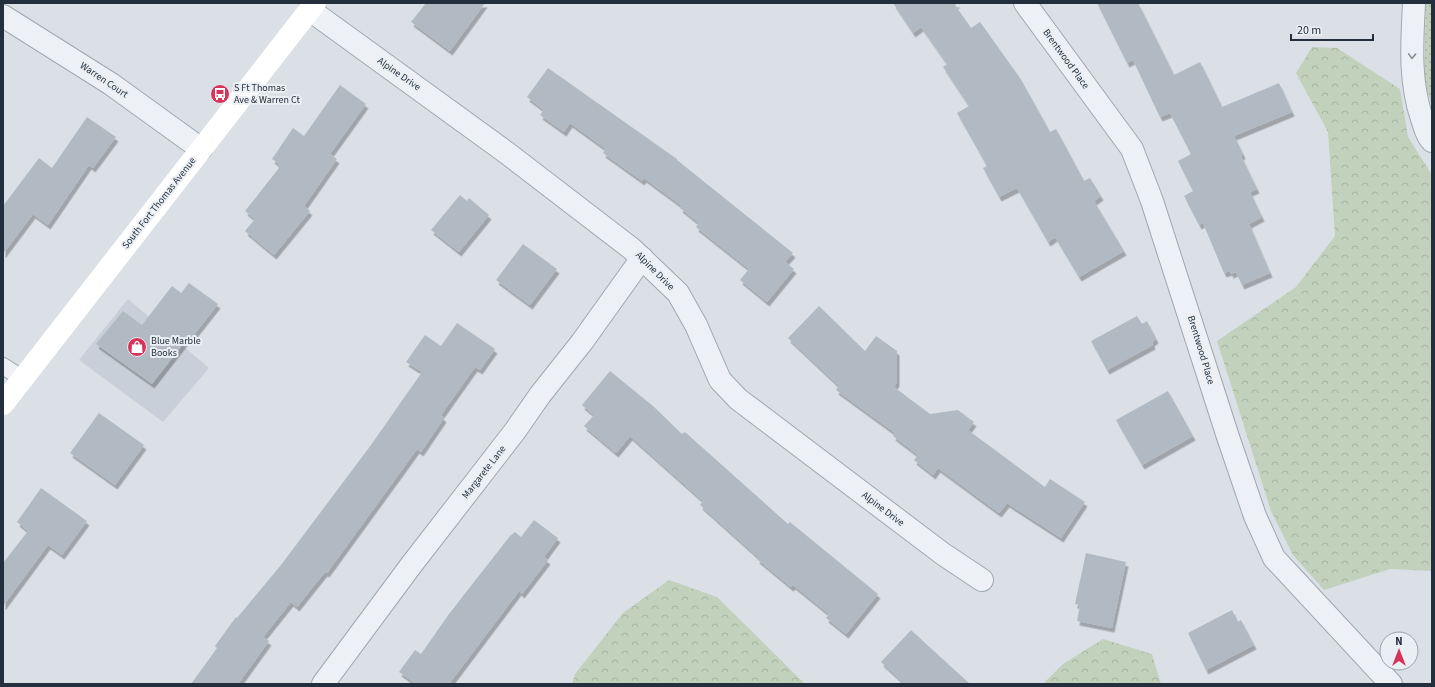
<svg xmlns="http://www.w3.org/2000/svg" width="1435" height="687" font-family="'Source Sans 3',sans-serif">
	<defs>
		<pattern id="grass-dots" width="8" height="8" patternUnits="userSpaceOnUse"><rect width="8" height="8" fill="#c2d1bb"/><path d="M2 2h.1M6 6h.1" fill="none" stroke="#a7b4a2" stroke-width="1.8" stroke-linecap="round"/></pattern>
		<pattern id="forest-crowns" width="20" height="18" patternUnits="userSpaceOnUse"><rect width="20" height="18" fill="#c2d1bb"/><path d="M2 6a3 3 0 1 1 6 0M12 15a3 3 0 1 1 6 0" fill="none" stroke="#a7b4a2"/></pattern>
		<filter id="shadow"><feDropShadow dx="2.5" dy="4.5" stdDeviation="0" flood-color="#0004"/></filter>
	</defs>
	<rect width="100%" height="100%" fill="#dae0e6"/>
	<path fill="#c8cfd8" d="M128 299 209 368 163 422 79 360Z"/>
	<path fill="url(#grass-dots)" d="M1426 3H1432V106L1424 80Z"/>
	<g fill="url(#forest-crowns)">
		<path d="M1312 47 1337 48 1400 89 1408 137 1432 175V571L1390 569 1324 590 1293 555 1271 511 1217 341 1296 287 1335 236 1328 132 1296 73Z"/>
		<path d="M669 580 717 597 805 684H572L575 674 623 613Z"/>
		<path d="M1103 639 1152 654 1161 684H1043L1063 664Z"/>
	</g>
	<g fill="#b1bac3" filter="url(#shadow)">
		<path d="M426 3H485L450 51 411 22Z"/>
		<path d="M893 3H958L955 5 971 28 980 22 1020 78 1050 132 1056 129 1084 181 1090 178 1101 196 1094 201 1124 251 1079 277 1055 237 1048 242 1017 188 999 197 983 168 987 166 957 113 969 106 943 67 947 64 921 27 913 33Z"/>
		<path d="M1097 3H1138L1174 75 1200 62 1222 107 1279 83 1292 112 1234 136 1243 154 1241 156 1257 189 1250 192 1262 217 1249 224 1270 273 1242 285 1236 272 1231 274 1230 271 1224 273 1203 223 1199 225 1184 196 1193 191 1178 161 1191 154 1170 113 1160 117 1133 60 1127 63Z"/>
		<path d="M548 68 677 159V160L793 253 785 262 794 269 767 302 740 280 749 269 696 227 699 223 680 208 682 206 644 178 642 181 603 153 606 149 570 123 564 132 540 115 544 110 527 97Z"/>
		<path d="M340 85 366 104 330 154 337 159 304 206 310 211 274 255 245 231 255 219 245 211 279 168 277 166 279 164 272 159 293 128 304 136Z"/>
		<path d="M87 117 116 137 93 168 89 165 48 225 33 214 3 254V206L39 158 52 168Z"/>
		<path d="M460 195 467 201 469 198 489 215 459 252 431 230Z"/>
		<path d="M523 244 557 269 530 305 496 280Z"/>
		<path d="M189 283 218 304 189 341 187 339 152 384 96 344 123 311 142 325 172 286 181 293Z"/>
		<path d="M819 306 865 351 876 336 897 351V382L894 387 930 414 958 410 974 422 968 430 1045 487 1050 479 1085 502 1061 538 1007 503 999 513 938 468 933 475 914 460 918 455 893 436 895 433 836 390 839 386 788 338Z"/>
		<path d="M1137 316 1142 324 1147 321 1156 339 1152 342 1153 345 1107 370 1091 341Z"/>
		<path d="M457 323 495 349 480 370 475 367 441 415 444 418 421 452 417 449 399 474 327 573 325 572 297 607 291 602 263 637 269 641 238 684H191L217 648 215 646 236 617 237 618 281 565 371 445 422 372 406 362 425 335 441 346Z"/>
		<path d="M610 371 653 406 682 434 685 432 788 524 790 522 878 594 846 634 826 618 829 614 793 585 791 587 757 559 758 557 700 505 703 501 630 436 616 453 584 426 594 415 582 405Z"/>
		<path d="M1168 391 1193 436 1142 465 1116 420Z"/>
		<path d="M99 413 144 445 115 485 70 453Z"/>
		<path d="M41 488 87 521 62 555 48 545 3 606V563L28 531 17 522Z"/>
		<path d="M534 520 558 538 544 557 548 560 522 594 519 591 449 684H416L399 672 415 650 421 654 449 614 510 536 515 532 521 537Z"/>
		<path d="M1086 553 1126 562 1112 628 1077 621 1080 605 1075 604Z"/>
		<path d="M1232 610 1238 622 1241 620 1254 645 1206 670 1188 633Z"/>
		<path d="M911 630 970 684H905L881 662Z"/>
	</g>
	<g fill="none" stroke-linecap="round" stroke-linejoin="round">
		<g stroke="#a0a7b0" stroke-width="18">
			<path id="lane" d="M3 366 23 379"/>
		</g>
		<g stroke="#a0a7b0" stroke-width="24">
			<g id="street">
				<path d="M1025 3 1132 149 1152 201 1228 437 1255 516 1274 558 1391 684"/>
				<path d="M1414 3C1412 44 1409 80 1422 119 1425 127 1426 135 1432 141"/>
				<path d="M310 10 507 153 632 249 678 293 696 325 720 380 738 399 943 554 982 580"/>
				<path d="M3 16 111 84 201 149"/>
				<path d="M323 684 412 564 515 431 540 395 582 342 642 258"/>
			</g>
		</g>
		<use href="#lane" stroke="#edf0f5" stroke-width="16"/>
		<use href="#street" stroke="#edf0f5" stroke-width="22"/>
		<path stroke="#fff" stroke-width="22" d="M3 404 315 3"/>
	</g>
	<defs><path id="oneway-chevron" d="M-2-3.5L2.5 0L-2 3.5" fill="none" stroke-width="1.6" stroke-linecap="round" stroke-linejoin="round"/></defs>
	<use stroke="#889099" href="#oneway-chevron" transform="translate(1412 56) rotate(92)"/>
	<defs>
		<g id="bus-disc" transform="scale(1)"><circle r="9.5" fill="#d7345b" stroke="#eaeff4"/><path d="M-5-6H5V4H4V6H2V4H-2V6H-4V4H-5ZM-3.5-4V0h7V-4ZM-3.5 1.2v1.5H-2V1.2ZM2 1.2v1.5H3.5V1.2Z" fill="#fff"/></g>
		<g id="shop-disc" transform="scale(1)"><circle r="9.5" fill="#d7345b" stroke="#eaeff4"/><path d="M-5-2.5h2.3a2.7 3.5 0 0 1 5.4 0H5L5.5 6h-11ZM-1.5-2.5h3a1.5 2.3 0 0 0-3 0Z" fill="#fff"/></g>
	</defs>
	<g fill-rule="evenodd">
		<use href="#bus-disc" x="220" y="94"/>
		<use href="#shop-disc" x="137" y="347"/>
	</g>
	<g text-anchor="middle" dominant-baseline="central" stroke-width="4" stroke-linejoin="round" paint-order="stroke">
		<g font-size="10" fill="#242f3d" stroke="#eaeff4">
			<text transform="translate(1066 59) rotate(54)">Brentwood Place</text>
			<text transform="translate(399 74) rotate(35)">Alpine Drive</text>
			<text transform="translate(104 80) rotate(34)">Warren Court</text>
			<text transform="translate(159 203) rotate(-52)">South Fort Thomas Avenue</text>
			<text transform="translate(655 271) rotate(45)">Alpine Drive</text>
			<text transform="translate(1201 350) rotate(73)">Brentwood Place</text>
			<text transform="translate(484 472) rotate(-52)">Margarete Lane</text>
			<text transform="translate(883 509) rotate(37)">Alpine Drive</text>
		</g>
		<g font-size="10" fill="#242f3d" stroke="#eaeff4" text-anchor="start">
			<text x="234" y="88">S Ft Thomas<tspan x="234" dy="12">Ave &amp; Warren Ct</tspan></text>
			<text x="151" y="341">Blue Marble<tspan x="151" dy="12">Books</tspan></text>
		</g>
	</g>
	<rect width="1435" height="687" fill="none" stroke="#242f3d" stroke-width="8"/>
	<g transform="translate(1399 651)"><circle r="19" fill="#eaeff4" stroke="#9ba2ab"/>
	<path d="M0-3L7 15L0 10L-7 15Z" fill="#d7345b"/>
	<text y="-6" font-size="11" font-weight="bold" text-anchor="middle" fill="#242f3d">N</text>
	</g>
	<path d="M1291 34v6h82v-6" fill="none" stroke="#242f3d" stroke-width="2"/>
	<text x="1297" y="34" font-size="12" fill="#242f3d" stroke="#eaeff4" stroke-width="3" paint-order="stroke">20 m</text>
</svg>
